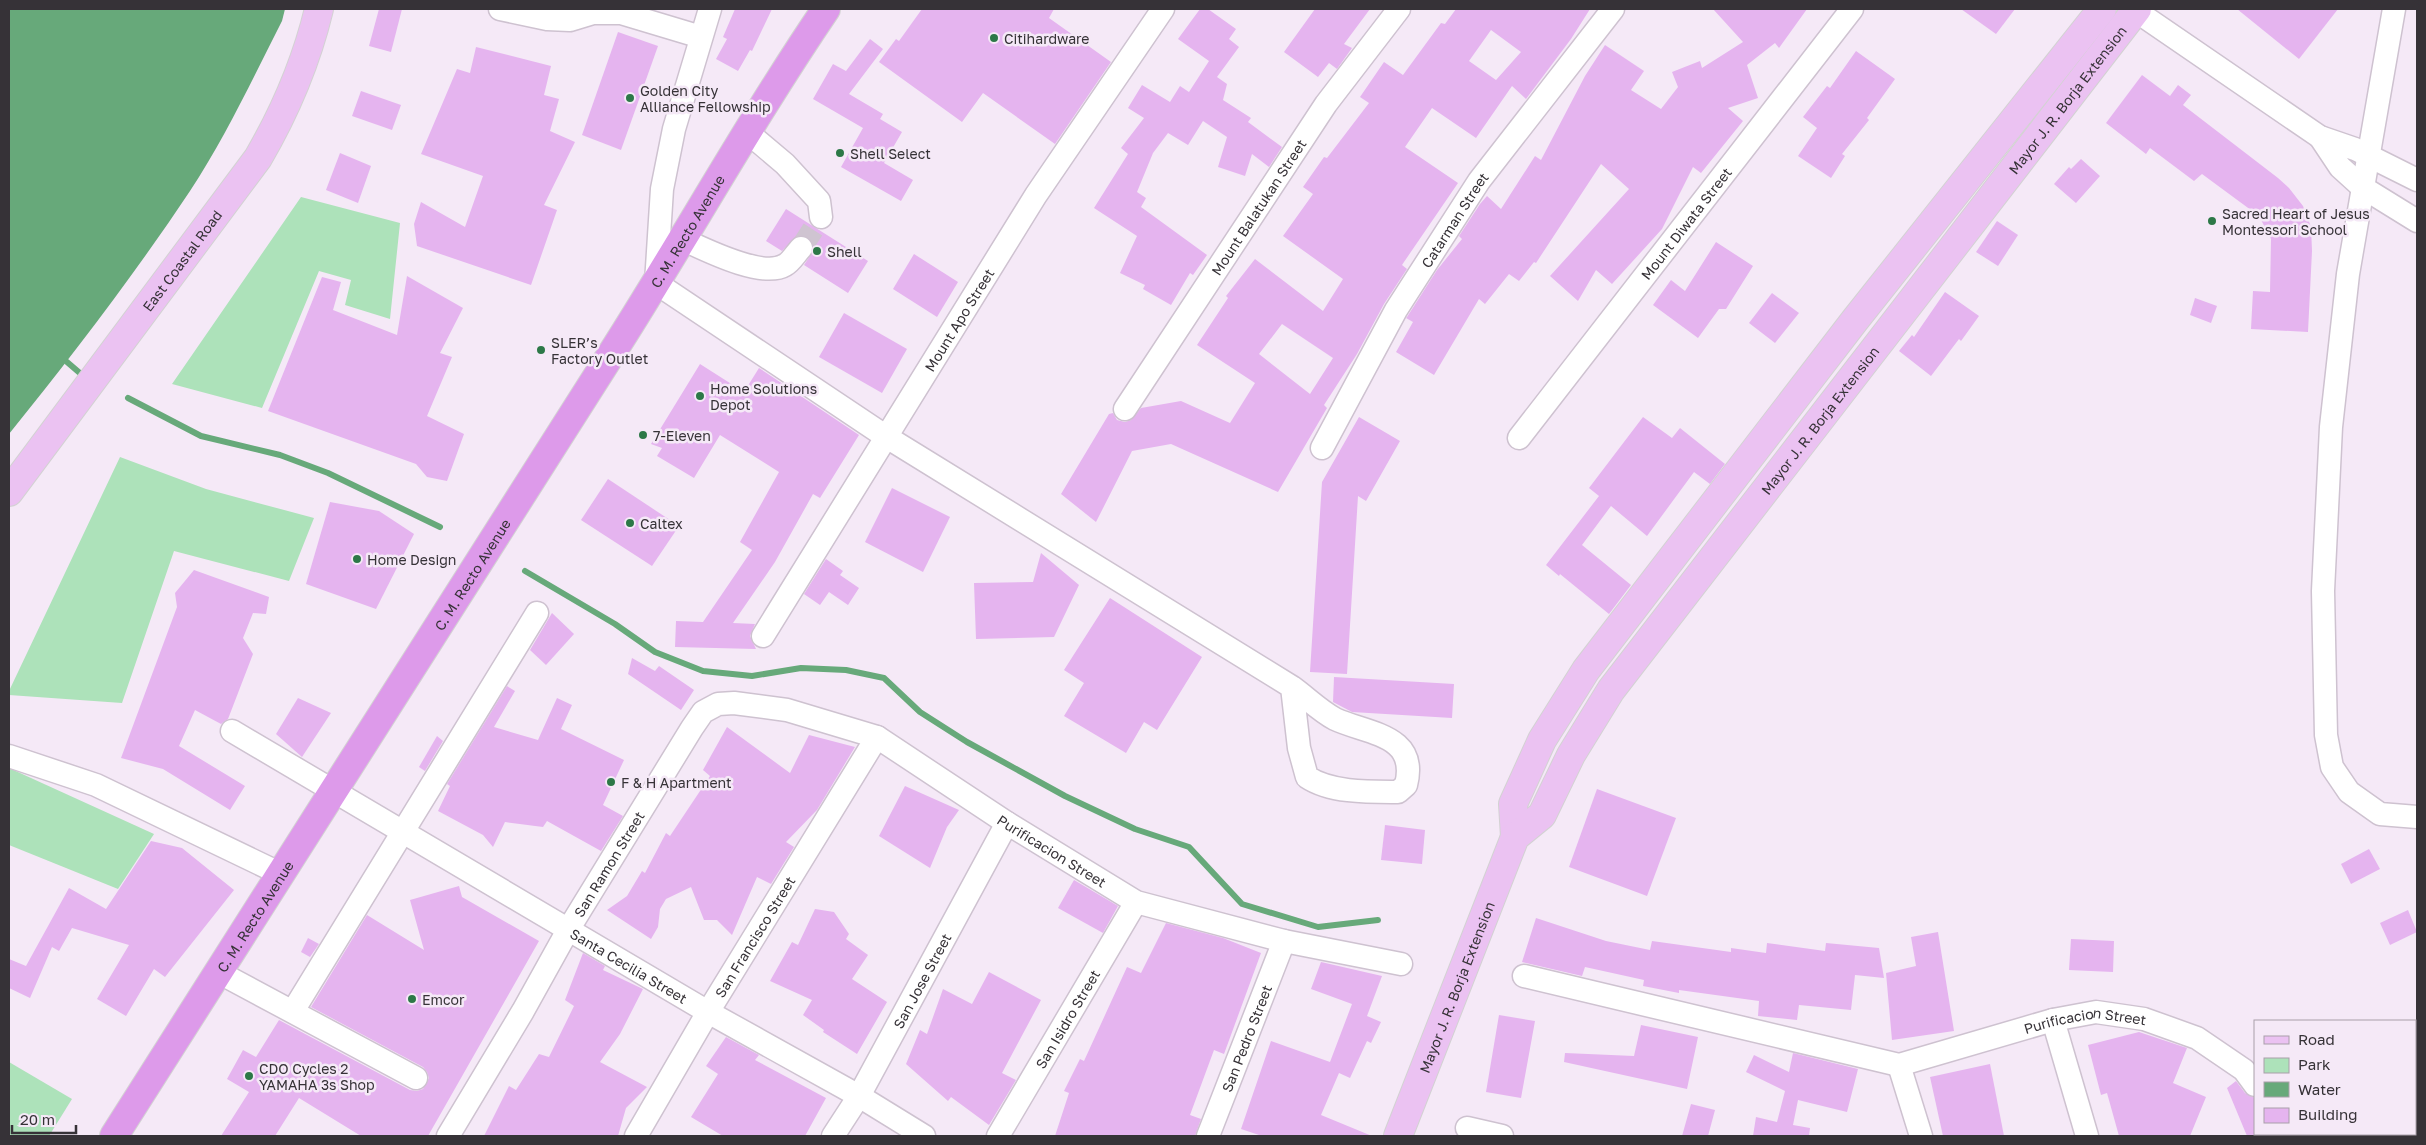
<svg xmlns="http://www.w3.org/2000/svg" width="2426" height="1145" font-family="'Golos Text',sans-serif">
	<rect width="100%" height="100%" fill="#f5e9f7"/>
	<g fill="#ade2ba">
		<path d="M301 197 400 223 390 319 345 305 351 280 319 271 262 408 172 384Z"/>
		<path d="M120 457 206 489 314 518 289 581 174 551 122 703 9 695V691Z"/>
		<path d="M9 768 154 834 118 889 9 845Z"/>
		<path d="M9 1062 72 1099 49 1136H9Z"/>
	</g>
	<path fill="#67a97a" d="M9 9H285L282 21C253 78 225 138 190 191 134 275 72 356 9 434Z"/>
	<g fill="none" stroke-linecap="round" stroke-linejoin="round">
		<g stroke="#67a97a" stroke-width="6">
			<path d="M67 362 81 374"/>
			<path d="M128 398 201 436 280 455 328 473 440 527"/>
			<path d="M525 571 615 624 655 652 703 671 752 676 801 668 846 670 884 678 920 712 967 742 1065 796 1135 829 1189 847 1242 904 1318 927 1378 920"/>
		</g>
	</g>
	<g fill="#e5b4ef" fill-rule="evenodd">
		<path d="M379 9H402L391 52 369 46Z"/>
		<path d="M735 9H772L752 51 750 50 738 71 716 59 727 39 723 37Z"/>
		<path d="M922 9H1054L1049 18 1111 62 1055 144 983 93 962 122 879 62 896 39 899 41Z"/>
		<path d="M1200 9H1208L1236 29 1229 39 1239 47 1217 77 1227 84 1223 100 1251 118 1248 122 1282 147 1269 167 1252 154 1245 176 1218 167 1227 137 1203 121 1188 145 1168 133 1153 153 1137 192 1146 198 1141 207 1207 255 1193 275 1190 273 1171 305 1143 289 1145 285 1120 273 1137 236 1094 208 1128 154 1121 148 1144 118 1128 108 1142 85 1170 102 1180 86 1189 92 1209 61 1178 39Z"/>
		<path d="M1315 9H1370L1344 44 1352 48 1337 69 1329 63 1318 77 1284 52Z"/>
		<path d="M1456 9H1590L1571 39 1526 99 1512 86 1476 138 1432 108 1405 147 1458 183 1404 262 1402 265 1407 269 1384 304 1357 354 1324 405 1327 408 1278 492 1171 444 1132 451 1096 522 1061 494 1109 414 1113 413 1117 420 1125 422 1131 420 1141 408 1181 401 1230 423 1255 383 1197 345 1228 298 1226 296 1255 259 1323 311 1343 279 1283 236 1313 194 1303 187 1324 157 1327 158 1369 103 1360 97 1384 62 1403 75 1441 23 1445 24ZM1491 30 1521 52 1496 80 1469 61ZM1282 324 1333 358 1310 394 1259 354Z"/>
		<path d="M1713 9H1807L1779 48 1775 43 1747 65 1758 98 1728 108 1743 121 1701 173 1693 167 1662 229 1612 284 1596 270 1578 301 1550 276 1629 189 1601 164 1536 263 1534 262 1519 281 1509 274 1485 304 1479 299 1434 375 1396 352 1413 322 1406 318 1407 317 1437 270 1462 239 1459 236 1480 204 1487 196 1501 209 1535 156 1541 160 1585 76 1605 45 1644 71 1631 90 1661 109 1678 87 1672 72 1700 61 1702 68 1743 42Z"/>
		<path d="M1961 9H2015L1996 34Z"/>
		<path d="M2237 9H2338L2299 59Z"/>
		<path d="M618 32 658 46 621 150 582 135Z"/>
		<path d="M870 39 883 49 849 94 883 114 880 119 902 132 884 163 913 180 901 201 841 167 863 128 813 99 833 64 846 71Z"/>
		<path d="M476 47 551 66 544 95 559 99 550 131 575 142 544 205 557 210 531 285 417 246 414 224 421 202 465 227 483 176 421 154 457 69 470 73Z"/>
		<path d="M1856 51 1895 79 1867 118 1869 120 1842 154 1845 156 1831 178 1798 156 1817 128 1803 117 1827 86 1830 88Z"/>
		<path d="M2142 75 2170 96 2178 85 2191 95 2183 105 2278 178 2289 188 2303 206 2311 227 2312 251 2308 332 2251 329 2253 291 2270 292 2271 239 2259 216 2202 174 2194 181 2150 148 2146 154 2106 123Z"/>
		<path d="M361 91 401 105 392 130 352 116Z"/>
		<path d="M340 153 371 166 358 203 326 190Z"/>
		<path d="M2081 159 2100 176 2076 203 2054 184 2069 167 2071 169Z"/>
		<path d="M786 209 868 261 848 293 804 265 814 250 813 244 809 238 803 235 797 236 782 251 766 241Z"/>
		<path d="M1997 221 2018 235 1998 266 1976 252Z"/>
		<path d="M1716 242 1753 266 1726 309H1719L1698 338 1653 305 1671 280 1685 291Z"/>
		<path d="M914 254 958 282 937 317 893 289Z"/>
		<path d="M407 276 463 308 440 353 452 357 427 416 464 434 447 481 427 477 416 464 268 411 322 277 341 282 333 310 397 335Z"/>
		<path d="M1945 292 1979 316 1961 341 1959 339 1931 376 1899 351 1912 335 1914 337Z"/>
		<path d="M1772 293 1799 313 1775 343 1749 323Z"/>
		<path d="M2195 298 2217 306 2211 323 2190 315Z"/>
		<path d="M844 313 907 349 882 393 819 357Z"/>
		<path d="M700 364 744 392 759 368 859 435 820 498 813 494 775 562 733 623 755 624 750 636 756 649 675 647 676 621 703 622 752 550 740 542 779 472 720 435 694 478 657 456 662 448 651 444Z"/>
		<path d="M1359 417 1400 441 1366 501 1358 496 1347 674 1310 672 1322 482Z"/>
		<path d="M1643 417 1672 438 1680 428 1725 464 1710 484 1694 472 1647 536 1611 506 1582 545 1631 585 1609 614 1560 574 1559 576 1546 565 1599 496 1589 488Z"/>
		<path d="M608 479 679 526 652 566 581 520Z"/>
		<path d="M892 488 950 517 923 572 865 542Z"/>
		<path d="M330 502 379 511 414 534 376 609 306 584Z"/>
		<path d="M1041 553 1079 585 1054 637 976 639 974 583 1033 582Z"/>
		<path d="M826 559 843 571 840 575 859 588 848 605 829 592 820 605 804 594Z"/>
		<path d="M194 570 269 597 266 614 253 613 243 638 253 654 228 719 221 724 195 710 179 746 245 786 230 810 163 769 121 758 177 607 175 593Z"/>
		<path d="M1110 598 1202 657 1157 730 1144 722 1126 753 1064 716 1084 683 1064 670Z"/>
		<path d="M552 613 574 634 546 665 530 650Z"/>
		<path d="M632 658 655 671 659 666 694 690 681 710 628 674Z"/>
		<path d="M1334 677 1454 684 1452 718 1352 712 1333 702Z"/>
		<path d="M507 686 515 691 494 727 538 740 557 698 572 705 561 729 624 760 603 805 623 816 601 851 547 821 543 827 505 822 493 847 483 835 438 811 450 786 447 784Z"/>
		<path d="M298 698 331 713 302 757 276 734Z"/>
		<path d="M727 727 790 773 809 735 855 747 817 810 786 842 794 847 771 884 757 877 732 935 717 920H704L691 887 666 899 660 909 658 927 651 939 607 910 627 896 642 871 645 873 666 833 670 836 710 776 703 770Z"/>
		<path d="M437 736 443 741 425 771 419 767Z"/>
		<path d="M905 786 959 810 947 827 930 868 879 836Z"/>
		<path d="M1597 789 1676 818 1647 896 1569 867Z"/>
		<path d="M1385 825 1425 830 1422 864 1381 860Z"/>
		<path d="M151 841 182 848 234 890 165 977 154 969 126 1016 97 999 129 945 72 928 59 951 52 947 30 998 9 988V959L26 966 69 888 106 909Z"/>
		<path d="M2369 849 2380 869 2351 884 2341 864Z"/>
		<path d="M1074 880 1118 906 1103 933 1058 908Z"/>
		<path d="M459 886 462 897 539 941 428 1136H361L299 1098 275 1136H221L249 1092 227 1079 243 1050 256 1057 279 1020 410 1090 417 1091 423 1089 429 1078 427 1072 423 1067 311 1007 367 915 424 950 410 900Z"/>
		<path d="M815 909 834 912 849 934 846 939 868 955 852 979 887 1002 857 1054 823 1032 824 1030 803 1015 812 1000 770 981 792 942 798 945Z"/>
		<path d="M2408 910 2417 932 2390 945 2380 923Z"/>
		<path d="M1536 918 1606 941 1650 950 1652 941 1731 952V948L1766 953 1767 943 1825 951 1826 943 1879 948 1884 978 1855 975 1851 1010 1799 1005 1797 1020 1758 1016 1759 1001 1679 990V993L1643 986 1644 980 1585 967 1582 976 1522 962Z"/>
		<path d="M1166 923 1223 938 1261 953 1224 1054 1214 1050 1190 1115 1201 1119 1195 1136H1055L1069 1093 1064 1091 1080 1059 1084 1061 1127 967 1141 973Z"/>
		<path d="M1938 932 1954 1031 1892 1040 1886 973 1916 966 1911 937Z"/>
		<path d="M308 938 319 944 310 957 301 952Z"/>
		<path d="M2071 939 2114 941 2113 972 2069 970Z"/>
		<path d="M583 953 605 966 603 970 643 989 620 1034 600 1062 647 1087 626 1108 618 1136H484L509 1086 516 1090 539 1054 549 1057 574 1006 565 1000Z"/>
		<path d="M1321 962 1382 976 1367 1016 1381 1022 1371 1043 1367 1041 1350 1078 1339 1073 1321 1115 1372 1136H1262L1241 1129 1271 1041 1330 1062 1352 1004 1311 989Z"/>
		<path d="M989 972 1041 1000 1002 1073 1016 1080 989 1125 951 1097 948 1101 906 1064 920 1030 927 1034 943 989 972 1004Z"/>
		<path d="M1499 1015 1535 1021 1521 1098 1486 1092Z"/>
		<path d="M1641 1025 1698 1037 1687 1089 1564 1062 1565 1053 1634 1056Z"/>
		<path d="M2139 1032 2187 1048 2173 1083 2206 1097 2190 1136H2119L2107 1093 2101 1095 2088 1045Z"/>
		<path d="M726 1037 759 1055 755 1060 826 1098 805 1136H723L691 1117 718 1074 706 1066Z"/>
		<path d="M1793 1053 1858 1069 1847 1112 1798 1100 1793 1125 1810 1128 1809 1136H1753L1756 1117 1777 1122 1785 1091 1746 1072 1754 1055 1789 1072Z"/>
		<path d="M1990 1064 2004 1136H1943L1930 1077Z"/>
		<path d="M2236 1081 2245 1093 2255 1098V1136H2247L2227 1088Z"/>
		<path d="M1691 1104 1715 1110 1708 1136H1682Z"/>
	</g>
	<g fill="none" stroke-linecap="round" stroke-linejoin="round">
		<path stroke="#cfc4d1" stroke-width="22" stroke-dasharray="22 11" stroke-linecap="butt" d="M801 248 821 217"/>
		<g stroke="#cec2d0" stroke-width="25">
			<g id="minor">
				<path d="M500 9 547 19 570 20 593 13H621L701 37"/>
				<path d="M710 9 674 129 662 189 656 283 885 436 1292 687C1306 697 1320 711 1335 719 1367 734 1419 734 1406 785L1398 792C1370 792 1331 793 1307 777L1299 748 1292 687"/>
				<path d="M2133 9 2320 137 2355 149 2417 180"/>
				<path d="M2394 9 2348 274 2331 427 2323 591 2326 735 2332 767 2349 792 2380 814 2417 817"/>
				<path d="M746 131 785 164 819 201 821 217"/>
				<path d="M2320 137 2340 167 2362 187 2417 221"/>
				<path d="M682 239C704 249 762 279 785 265 791 262 796 253 801 248"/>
				<path id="s1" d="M1125 409 1326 104 1399 9"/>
				<path id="s2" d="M1519 438 1852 9"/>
				<path id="s3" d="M1322 448 1396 310 1479 181 1613 9"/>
				<path id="s4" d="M763 636 1036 195 1163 9"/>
				<path id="s5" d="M232 731 708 1012 859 1096 924 1136"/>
				<path d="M9 756 96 785 281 874"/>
				<path d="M220 973 416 1078"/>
				<path id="s6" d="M1524 976 1899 1065 2053 1020 2096 1012 2144 1019 2197 1038 2244 1070 2255 1085"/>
				<path d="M293 1011 537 613"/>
				<path d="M2053 1020 2087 1136"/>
				<path d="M1899 1065 1921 1136"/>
				<path d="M1467 1128 1502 1136"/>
				<path d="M2286 1134 2287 1136"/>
				<path id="s7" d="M448 1136 523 1011 568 930 692 728 703 712 718 704 734 703 787 710 877 737 1007 823 1136 902 1284 941 1401 964"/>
				<path id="s8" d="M636 1136 708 1012 877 737"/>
				<path id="s9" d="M833 1136 859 1096 1007 823"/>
				<path id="s10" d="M998 1136 1136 902"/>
				<path id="s11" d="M1208 1136 1284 941"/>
			</g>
		</g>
		<g stroke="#d3d2d3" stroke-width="30">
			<g id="major">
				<path id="s12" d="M9 492 258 158C286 110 306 63 319 9"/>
				<path d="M1515 837 1513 804 1542 740 1586 670 1855 320 2102 9"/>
				<path id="s13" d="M1398 1136 1515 837 1542 815 1571 755 1611 690 2137 9"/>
			</g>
		</g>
		<g stroke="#d3d2d3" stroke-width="30">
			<g id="highway">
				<path id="s14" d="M114 1136C283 873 450 609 617 345 688 233 752 118 826 9"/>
			</g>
		</g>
		<use href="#minor" stroke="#fff" stroke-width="22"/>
		<use href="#major" stroke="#ebc2f2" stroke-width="28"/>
		<use href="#highway" stroke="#dd9aea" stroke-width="28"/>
	</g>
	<g fill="#2c7847" stroke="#f5e9f7" stroke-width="2">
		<circle cx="994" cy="38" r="5"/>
		<circle cx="630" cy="98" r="5"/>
		<circle cx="840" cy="153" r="5"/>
		<circle cx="2212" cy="221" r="5"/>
		<circle cx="817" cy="251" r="5"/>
		<circle cx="541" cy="350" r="5"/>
		<circle cx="700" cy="396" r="5"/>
		<circle cx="643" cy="435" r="5"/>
		<circle cx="630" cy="523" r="5"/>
		<circle cx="357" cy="559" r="5"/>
		<circle cx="611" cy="782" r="5"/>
		<circle cx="412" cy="999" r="5"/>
		<circle cx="249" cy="1076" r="5"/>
	</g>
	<g text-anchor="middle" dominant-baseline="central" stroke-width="5" stroke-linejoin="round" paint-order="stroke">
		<g font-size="14" fill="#363237" stroke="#f5e9f7" text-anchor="start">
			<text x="1004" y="38">Citihardware</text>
			<text x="640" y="90">Golden City<tspan x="640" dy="16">Alliance Fellowship</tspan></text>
			<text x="850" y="153">Shell Select</text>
			<text x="2222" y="213">Sacred Heart of Jesus<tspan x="2222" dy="16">Montessori School</tspan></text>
			<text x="827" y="251">Shell</text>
			<text x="551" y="342">SLER’s<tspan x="551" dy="16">Factory Outlet</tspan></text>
			<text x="710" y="388">Home Solutions<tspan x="710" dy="16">Depot</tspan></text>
			<text x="653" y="435">7-Eleven</text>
			<text x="640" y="523">Caltex</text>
			<text x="367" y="559">Home Design</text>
			<text x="621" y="782">F &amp; H Apartment</text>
			<text x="422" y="999">Emcor</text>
			<text x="259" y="1068">CDO Cycles 2<tspan x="259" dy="16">YAMAHA 3s Shop</tspan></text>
		</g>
		<g font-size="14" fill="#363237" stroke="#f5e9f7">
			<text stroke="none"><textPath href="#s13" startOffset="1245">Mayor J. R. Borja Extension</textPath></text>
			<text stroke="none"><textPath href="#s1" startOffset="242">Mount Balatukan Street</textPath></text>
			<text stroke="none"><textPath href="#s3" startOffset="264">Catarman Street</textPath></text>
			<text stroke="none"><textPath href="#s2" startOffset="272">Mount Diwata Street</textPath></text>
			<text stroke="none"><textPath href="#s14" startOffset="1071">C. M. Recto Avenue</textPath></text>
			<text stroke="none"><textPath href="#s12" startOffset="289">East Coastal Road</textPath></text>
			<text stroke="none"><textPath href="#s4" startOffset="372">Mount Apo Street</textPath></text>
			<text stroke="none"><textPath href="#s13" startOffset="840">Mayor J. R. Borja Extension</textPath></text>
			<text stroke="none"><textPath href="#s14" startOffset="666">C. M. Recto Avenue</textPath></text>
			<text stroke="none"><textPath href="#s7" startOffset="884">Purificacion Street</textPath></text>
			<text stroke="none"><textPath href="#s7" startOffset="316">San Ramon Street</textPath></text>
			<text stroke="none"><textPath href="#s14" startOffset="261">C. M. Recto Avenue</textPath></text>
			<text stroke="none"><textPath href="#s8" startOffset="232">San Francisco Street</textPath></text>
			<text stroke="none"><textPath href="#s5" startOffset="461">Santa Cecilia Street</textPath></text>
			<text stroke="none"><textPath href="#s9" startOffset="179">San Jose Street</textPath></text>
			<text stroke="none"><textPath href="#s13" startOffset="160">Mayor J. R. Borja Extension</textPath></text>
			<text stroke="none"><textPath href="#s10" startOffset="136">San Isidro Street</textPath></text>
			<text stroke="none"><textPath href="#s6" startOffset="578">Purificacion Street</textPath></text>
			<text stroke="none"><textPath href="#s11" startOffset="105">San Pedro Street</textPath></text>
		</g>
	</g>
	<rect width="2426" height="1145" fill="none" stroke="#363237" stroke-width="20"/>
	<rect x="2254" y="1020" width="162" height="115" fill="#f5e9f7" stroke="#a9a0aa"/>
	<rect x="2264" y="1036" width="25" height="8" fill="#ebc2f2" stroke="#a9a0aa"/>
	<text x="2298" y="1045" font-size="15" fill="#363237">Road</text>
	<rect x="2264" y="1058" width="25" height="15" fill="#ade2ba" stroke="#a9a0aa"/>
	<text x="2298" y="1070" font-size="15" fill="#363237">Park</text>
	<rect x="2264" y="1082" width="25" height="15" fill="#67a97a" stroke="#a9a0aa"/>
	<text x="2298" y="1095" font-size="15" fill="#363237">Water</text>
	<rect x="2264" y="1108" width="25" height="15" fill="#e5b4ef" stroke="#a9a0aa"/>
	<text x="2298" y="1120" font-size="15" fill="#363237">Building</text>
	<path d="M12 1125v8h64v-8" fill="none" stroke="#363237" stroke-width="2.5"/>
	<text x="20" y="1125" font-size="15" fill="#363237" stroke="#f5e9f7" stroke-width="4" paint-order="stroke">20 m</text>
</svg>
